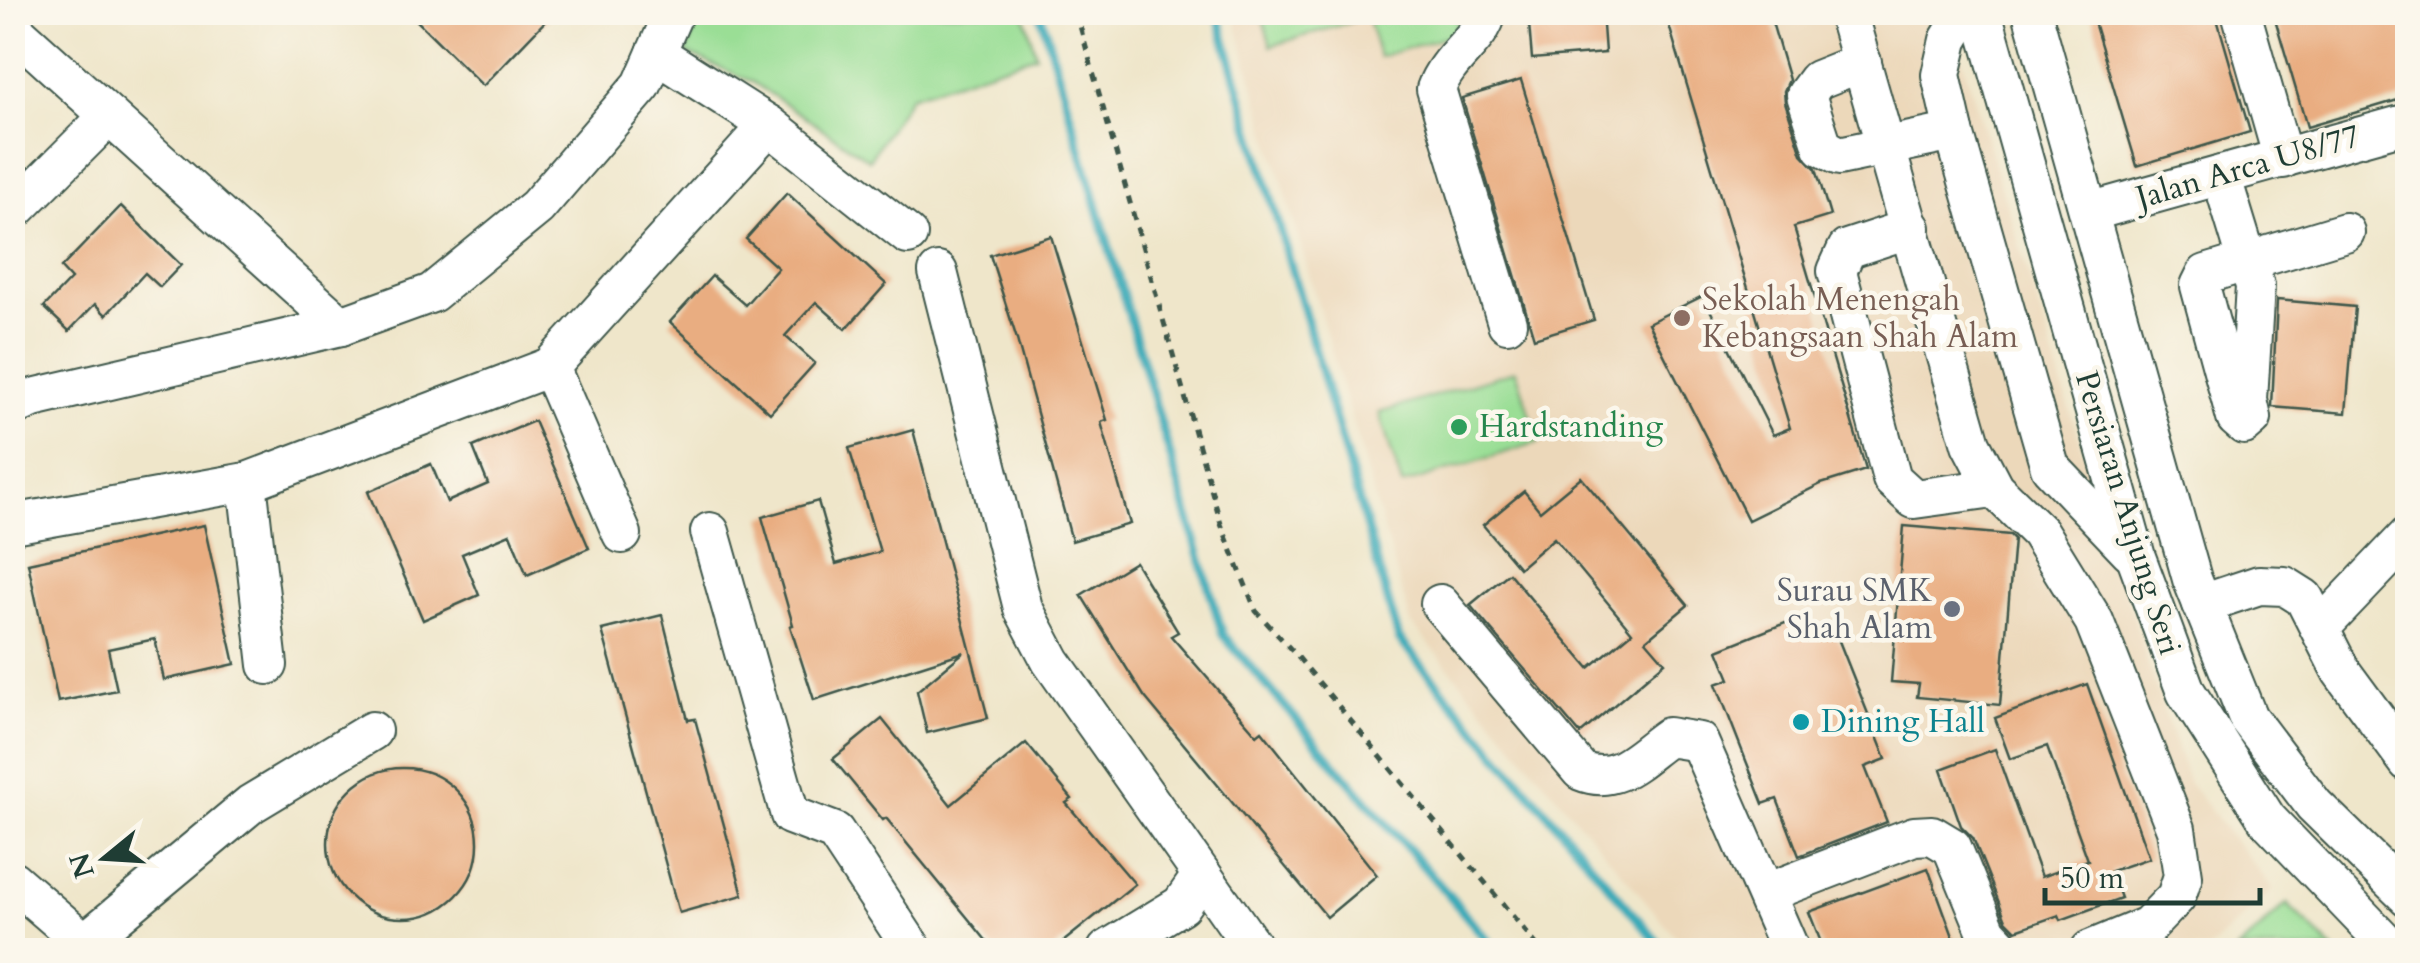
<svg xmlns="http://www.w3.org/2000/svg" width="2420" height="963" font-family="Cardo,serif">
	<rect width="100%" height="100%" fill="#fbf7ec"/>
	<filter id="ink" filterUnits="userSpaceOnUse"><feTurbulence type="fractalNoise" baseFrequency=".01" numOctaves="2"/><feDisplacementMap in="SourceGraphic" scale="20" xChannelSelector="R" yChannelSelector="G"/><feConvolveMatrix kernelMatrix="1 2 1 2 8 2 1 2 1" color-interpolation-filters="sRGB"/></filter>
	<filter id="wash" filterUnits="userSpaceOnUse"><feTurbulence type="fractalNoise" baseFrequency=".0048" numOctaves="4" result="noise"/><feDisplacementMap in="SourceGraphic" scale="40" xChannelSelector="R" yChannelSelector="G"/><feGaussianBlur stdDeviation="2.25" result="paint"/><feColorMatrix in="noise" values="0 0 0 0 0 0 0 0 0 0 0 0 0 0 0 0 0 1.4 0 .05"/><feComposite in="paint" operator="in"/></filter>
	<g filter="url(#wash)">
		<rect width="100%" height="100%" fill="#efe6ca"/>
		<path fill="#ecd8ba" d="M1233 13H1948L2151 673 2189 783 2273 889 2208 950H1687L1411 623Z"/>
		<g fill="#9ade95" stroke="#5c8e64" stroke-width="2.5">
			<path d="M1024 12 1036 55 910 96 869 160 751 81 686 53 701 13Z"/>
			<path d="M1261 13H1352L1354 21 1271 46Z"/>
			<path d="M1366 13H1454L1460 32 1379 57Z"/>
			<path d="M1516 370 1539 442 1402 485 1379 413Z"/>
			<path d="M2287 904 2334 950H2237Z"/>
		</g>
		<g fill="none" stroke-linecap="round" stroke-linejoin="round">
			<g stroke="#3baab8" stroke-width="9">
				<path d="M1040 12 1223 635 1496 950"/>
				<path d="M1217 12 1399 639 1664 950"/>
			</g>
		</g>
		<g id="blocks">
			<g fill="#e9ad81">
				<path d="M408 12H554L483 86Z"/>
				<path d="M1528 12H1602L1605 53 1532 59Z"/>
				<path d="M1665 12H1769L1789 80 1784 91 1785 102 1802 154 1816 169 1830 216 1794 227 1866 470 1821 484 1748 520 1648 323 1703 296 1773 435 1790 428Z"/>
				<path d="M2091 12H2215L2250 132 2137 166Z"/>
				<path d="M2273 12H2408V97L2307 127Z"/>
				<path d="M1521 80 1594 320 1534 338 1462 98Z"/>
				<path d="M787 193 886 284 846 329 816 302 785 336 815 363 770 413 670 322 712 276 745 305 778 268 746 239Z"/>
				<path d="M121 206 181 265 160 287 145 273 106 315 95 304 69 331 44 307 71 279 61 268Z"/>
				<path d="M1051 236 1107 420 1101 422 1130 524 1072 541 1016 336 990 255Z"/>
				<path d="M2277 300 2355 307 2346 413 2272 407Z"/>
				<path d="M534 421 589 548 527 575 510 534 462 554 479 595 423 620 368 492 431 464 447 502 488 484 473 447Z"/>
				<path d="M913 430 988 718 927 733 917 691 964 652 814 700 790 626 793 625 762 517 818 501 836 564 880 552 849 448Z"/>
				<path d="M1581 477 1688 605 1646 640 1665 662 1580 734 1470 605 1509 573 1589 668 1632 632 1554 538 1519 568 1483 525 1524 491 1540 511Z"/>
				<path d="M204 525 235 664 164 680 155 639 108 649 117 690 58 702 28 563Z"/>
				<path d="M1904 526 2010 535 2014 539 2000 705 1917 697 1919 684 1891 682Z"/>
				<path d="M1135 562 1178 632 1171 636 1257 735 1262 731 1377 875 1327 917 1144 696 1081 595Z"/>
				<path d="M662 615 688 720 695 719 743 895 679 913 602 630Z"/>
				<path d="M1805 615 1815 639 1835 631 1886 759 1865 767 1887 822 1799 856 1777 799 1763 804 1716 684 1730 679 1718 650Z"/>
				<path d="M2087 684 2149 858 2111 871 2121 898 2061 920 2059 915 2016 930 2006 920 1973 838 1961 826 1941 769 1995 749 2041 877 2088 860 2047 746 2010 759 1995 718Z"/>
				<path d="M882 719 951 805 1026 743 1072 799 1066 803 1135 884 1053 950H994L886 818 883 820 833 759Z"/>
				<circle cx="403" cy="843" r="75"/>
				<path d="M1928 868 1958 950H1824L1809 912Z"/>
			</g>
		</g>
	</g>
	<g filter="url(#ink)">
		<use href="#blocks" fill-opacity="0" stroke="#3e564a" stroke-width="2.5"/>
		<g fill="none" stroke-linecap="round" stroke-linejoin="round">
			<g stroke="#3e564a" stroke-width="42">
				<g id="minor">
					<path d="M1487 12C1482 39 1447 57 1436 89L1507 323"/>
					<path d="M1847 12 1971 444 1994 488 2039 532 2094 621 2176 829 2183 876 2176 897 2148 926 2090 950"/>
					<path d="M1966 12 1949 40 1941 75 1954 132 2050 467 2130 551"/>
					<path d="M1982 12 2136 557 2186 692 2267 819 2393 950"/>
					<path d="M2032 12 2192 579 2248 718 2314 805 2408 897"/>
					<path d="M2241 12 2283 159"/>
					<path d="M12 28 341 326"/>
					<path d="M1862 62 1817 80 1806 95 1823 147 1839 156 1954 132"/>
					<path d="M769 125 908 235"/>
					<path d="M2221 175 2255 286 2248 400 2252 418 2244 425 2236 418 2200 286 2206 274 2345 232"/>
					<path d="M2089 212 2408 123"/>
					<path d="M12 213 109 116"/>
					<path d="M1911 228 1847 249 1837 271 1892 479 1914 499 1994 488"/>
					<path d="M938 272 1023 608 1051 661 1255 950"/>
					<path d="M550 367 622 534"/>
					<path d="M12 407 33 398 341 326 432 293 537 207 642 85 674 12"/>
					<path d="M247 482 268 665"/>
					<path d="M12 524 247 482 550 367 769 125 656 53"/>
					<path d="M710 532 790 815 835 832 913 950"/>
					<path d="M1440 604 1581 771C1617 786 1639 757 1668 737L1699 742 1790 950"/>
					<path d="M2202 604 2259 585 2285 586 2304 598 2341 671 2408 762"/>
					<path d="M2320 628 2408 536"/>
					<path d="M12 880 93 950"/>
					<path d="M1766 893 1914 836 1932 835 1952 847 1987 932 2004 950"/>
					<path d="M84 943 251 804 372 731"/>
					<path d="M1107 950 1181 905 1202 875"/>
				</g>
			</g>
			<path stroke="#3e564a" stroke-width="5" stroke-dasharray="8 8" stroke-linecap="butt" d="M1076 12 1221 524 1256 611 1297 656 1541 950"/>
			<use href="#minor" stroke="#fff" stroke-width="38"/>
		</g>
	</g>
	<circle fill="#8d6e63" stroke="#fbf7ec" stroke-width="4" cx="1682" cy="318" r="10"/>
	<circle fill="#2e9e5b" stroke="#fbf7ec" stroke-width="4" cx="1459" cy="427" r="10"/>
	<circle fill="#6b7280" stroke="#fbf7ec" stroke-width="4" cx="1952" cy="609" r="10"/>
	<circle fill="#0f9aa8" stroke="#fbf7ec" stroke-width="4" cx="1801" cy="722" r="10"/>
	<g text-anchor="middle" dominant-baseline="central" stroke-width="9" stroke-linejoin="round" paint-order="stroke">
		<g font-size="32" fill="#1f3d34" stroke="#fbf7ec">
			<text transform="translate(2248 167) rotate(-16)">Jalan Arca U8/77</text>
			<text transform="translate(2128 513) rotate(73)">Persiaran Anjung Seri</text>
		</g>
		<g font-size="32" fill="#785e54" stroke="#fbf7ec" text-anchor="start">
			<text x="1702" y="300">Sekolah Menengah<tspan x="1702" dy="37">Kebangsaan Shah Alam</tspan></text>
		</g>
		<g font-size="32" fill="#27864d" stroke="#fbf7ec" text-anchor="start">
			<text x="1479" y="427">Hardstanding</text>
		</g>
		<g font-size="32" fill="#5b616d" stroke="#fbf7ec" text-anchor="end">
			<text x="1932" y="591">Surau SMK<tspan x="1932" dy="37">Shah Alam</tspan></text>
		</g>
		<g font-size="32" fill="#0d838f" stroke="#fbf7ec" text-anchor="start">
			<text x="1821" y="722">Dining Hall</text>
		</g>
	</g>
	<rect width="2420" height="963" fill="none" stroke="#fbf7ec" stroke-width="50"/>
	<g transform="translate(105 858) rotate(252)" stroke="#fbf7ec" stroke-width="8" paint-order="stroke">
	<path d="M0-8L18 38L0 25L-18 38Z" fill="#1f3d34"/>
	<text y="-15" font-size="28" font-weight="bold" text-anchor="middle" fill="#1f3d34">N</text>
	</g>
	<path d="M2045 888v15h215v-15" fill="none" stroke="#1f3d34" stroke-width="5"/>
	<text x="2060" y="888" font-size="30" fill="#1f3d34" stroke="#fbf7ec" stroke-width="8" paint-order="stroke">50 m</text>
</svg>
